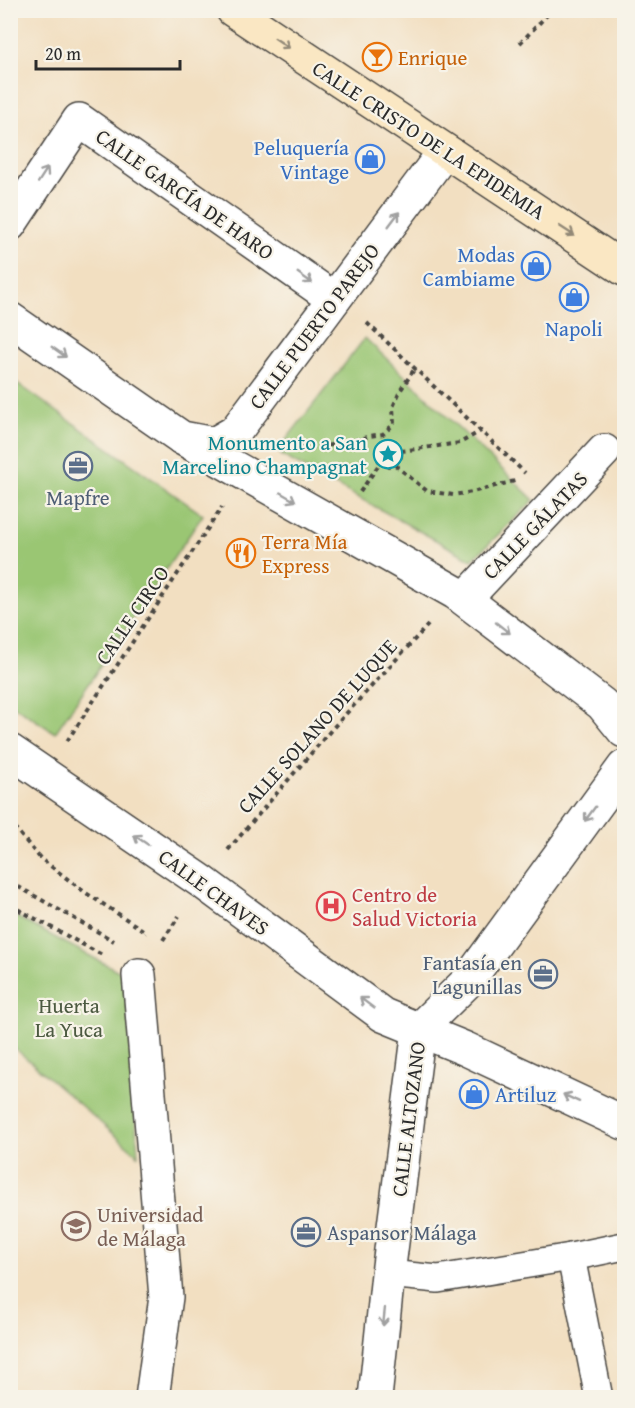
<svg xmlns="http://www.w3.org/2000/svg" width="635" height="1408" font-family="'Gentium Book Plus',serif">
	<rect width="100%" height="100%" fill="#f7f3e8"/>
	<filter id="ink" filterUnits="userSpaceOnUse"><feTurbulence type="fractalNoise" baseFrequency=".0167" numOctaves="2"/><feDisplacementMap in="SourceGraphic" scale="12" xChannelSelector="R" yChannelSelector="G"/><feConvolveMatrix kernelMatrix="1 2 1 2 8 2 1 2 1" color-interpolation-filters="sRGB"/></filter>
	<filter id="wash" filterUnits="userSpaceOnUse"><feTurbulence type="fractalNoise" baseFrequency=".008" numOctaves="4" result="noise"/><feDisplacementMap in="SourceGraphic" scale="24" xChannelSelector="R" yChannelSelector="G"/><feGaussianBlur stdDeviation="1.35" result="paint"/><feColorMatrix in="noise" values="0 0 0 0 0 0 0 0 0 0 0 0 0 0 0 0 0 1.4 0 .05"/><feComposite in="paint" operator="in"/></filter>
	<g filter="url(#wash)">
		<rect width="100%" height="100%" fill="#f2dfc1"/>
		<g fill="#9ac673" stroke="#62784f" stroke-width="1.5">
			<path d="M365 338 534 500 472 560 281 455 282 445Z"/>
			<path d="M11 379 203 515 55 733 11 704Z"/>
			<path d="M11 914 126 975 138 1155 11 1045Z"/>
		</g>
	</g>
	<g filter="url(#ink)">
		<g fill="none" stroke-linecap="round" stroke-linejoin="round">
			<g stroke="#494642" stroke-width="30">
				<g id="service">
					<path d="M571 1257 624 1246"/>
					<path d="M388 1274 438 1279 571 1257 599 1398"/>
				</g>
			</g>
			<g stroke="#494642" stroke-width="36">
				<g id="pedestrian">
					<path d="M465 599 604 451"/>
					<path d="M139 975 166 1297 152 1398"/>
				</g>
			</g>
			<g stroke="#494642" stroke-width="36">
				<g id="minor">
					<path d="M10 224 79 120 334 299"/>
					<path d="M182 438 456 593 602 704 624 731"/>
					<path d="M10 751 204 883 383 1015 466 1049 624 1123"/>
				</g>
			</g>
			<g stroke="#494642" stroke-width="36">
				<g id="tertiary">
					<path d="M10 319 182 438 214 444 235 432 445 151"/>
					<path d="M375 1398 388 1274 419 1029 467 982 624 767"/>
				</g>
			</g>
			<g stroke="#494642" stroke-width="36">
				<path id="secondary" d="M233 10 624 269"/>
			</g>
			<g stroke="#494642" stroke-width="4" stroke-dasharray="4.5 4.5" stroke-linecap="butt">
				<path d="M520 43 552 10"/>
				<path d="M367 323 525 473"/>
				<circle cx="389" cy="454" r="12"/>
				<path d="M283 445 294 444 311 447 342 444 370 436 383 434 394 424 393 407 400 391 415 368"/>
				<path d="M401 451 460 443 481 431"/>
				<path d="M395 465 427 491 453 495 472 492 515 481"/>
				<path d="M360 492 380 463"/>
				<path d="M67 741 222 507"/>
				<path d="M14 827 40 858 86 893 146 932 145 933"/>
				<path d="M228 850 332 729 428 625"/>
				<path d="M10 882 114 941"/>
				<path d="M10 905 104 956"/>
				<path d="M163 940 179 916"/>
			</g>
			<use href="#service" stroke="#fff" stroke-width="27"/>
			<use href="#pedestrian" stroke="#fff" stroke-width="33"/>
			<use href="#minor" stroke="#fff" stroke-width="33"/>
			<use href="#tertiary" stroke="#fff" stroke-width="33"/>
			<use href="#secondary" stroke="#fae7c3" stroke-width="33"/>
		</g>
		<defs><path id="oneway-shaft" d="M-6 0H5M1.5-3L5.5 0L1.5 3" fill="none" stroke-width="1.6" stroke-linecap="round" stroke-linejoin="round" transform="scale(1.5)"/></defs>
		<g stroke="#928977">
			<use href="#oneway-shaft" transform="translate(282 43) rotate(34)"/>
			<use href="#oneway-shaft" transform="translate(567 231) rotate(33)"/>
		</g>
		<g stroke="#a0a0a0">
			<use href="#oneway-shaft" transform="translate(43 175) rotate(-57)"/>
			<use href="#oneway-shaft" transform="translate(394 219) rotate(-53)"/>
			<use href="#oneway-shaft" transform="translate(305 278) rotate(35)"/>
			<use href="#oneway-shaft" transform="translate(59 352) rotate(35)"/>
			<use href="#oneway-shaft" transform="translate(288 497) rotate(30)"/>
			<use href="#oneway-shaft" transform="translate(503 628) rotate(38)"/>
			<use href="#oneway-shaft" transform="translate(590 814) rotate(126)"/>
			<use href="#oneway-shaft" transform="translate(141 840) rotate(-146)"/>
			<use href="#oneway-shaft" transform="translate(367 1003) rotate(-143)"/>
			<use href="#oneway-shaft" transform="translate(571 1098) rotate(-155)"/>
			<use href="#oneway-shaft" transform="translate(384 1317) rotate(96)"/>
		</g>
	</g>
	<defs>
		<g id="bar-ring" transform="scale(1.5)"><circle r="9.5" fill="#f7f3e8" stroke="#e8710a" stroke-width="1.5"/><path d="M-6-5H6L.8 .8V4.5H3.5V6h-7V4.5H-.8V.8Z" fill="#e8710a"/></g>
		<g id="shop-ring" transform="scale(1.5)"><circle r="9.5" fill="#f7f3e8" stroke="#3f7fe0" stroke-width="1.5"/><path d="M-5-2.5h2.3a2.7 3.5 0 0 1 5.4 0H5L5.5 6h-11ZM-1.5-2.5h3a1.5 2.3 0 0 0-3 0Z" fill="#3f7fe0"/></g>
		<g id="sight-ring" transform="scale(1.5)"><circle r="9.5" fill="#f7f3e8" stroke="#0f9aa8" stroke-width="1.5"/><path d="M0-6L1.8-2.2L6-1.7L2.9 1.2L3.7 5.4L0 3.3L-3.7 5.4L-2.9 1.2L-6-1.7L-1.8-2.2Z" fill="#0f9aa8"/></g>
		<g id="office-ring" transform="scale(1.5)"><circle r="9.5" fill="#f7f3e8" stroke="#5c6f8a" stroke-width="1.5"/><path d="M-6-3h4V-5.5h4V-3h4V5H-6ZM-1-4.5V-3h2v-1.5ZM-6 0V1H6V0Z" fill="#5c6f8a"/></g>
		<g id="restaurant-ring" transform="scale(1.5)"><circle r="9.5" fill="#f7f3e8" stroke="#e8710a" stroke-width="1.5"/><path d="M-5-6h1v4h1v-4h1v4h1v-4h1v5L-1.5 .5V6h-2V.5L-5-1ZM5-6V6H3V1.5H1.5Q1.5-4 5-6Z" fill="#e8710a"/></g>
		<g id="hospital-ring" transform="scale(1.5)"><circle r="9.5" fill="#f7f3e8" stroke="#e0444e" stroke-width="1.5"/><path d="M-5-5h3v3.5h4V-5h3V5h-3V1.5h-4V5h-3Z" fill="#e0444e"/></g>
		<g id="university-ring" transform="scale(1.5)"><circle r="9.5" fill="#f7f3e8" stroke="#8d6e63" stroke-width="1.5"/><path d="M0-5L7-2L0 1L-7-2ZM-4 1L0 2.5L4 1V4Q0 6-4 4Z" fill="#8d6e63"/></g>
	</defs>
	<g fill-rule="evenodd">
		<use href="#bar-ring" x="377" y="57"/>
		<use href="#shop-ring" x="370" y="159"/>
		<use href="#shop-ring" x="536" y="266"/>
		<use href="#shop-ring" x="574" y="297"/>
		<use href="#sight-ring" x="388" y="454"/>
		<use href="#office-ring" x="78" y="466"/>
		<use href="#restaurant-ring" x="241" y="553"/>
		<use href="#hospital-ring" x="331" y="906"/>
		<use href="#office-ring" x="543" y="974"/>
		<use href="#shop-ring" x="474" y="1094"/>
		<use href="#university-ring" x="76" y="1226"/>
		<use href="#office-ring" x="306" y="1232"/>
	</g>
	<g text-anchor="middle" dominant-baseline="central" stroke-width="4.5" stroke-linejoin="round" paint-order="stroke">
		<g font-size="21" fill="#c56008" stroke="#f7f3e8" text-anchor="start">
			<text x="398" y="57">Enrique</text>
			<text x="262" y="541">Terra Mía<tspan x="262" dy="24">Express</tspan></text>
		</g>
		<g font-size="21" fill="#2b2b2b" stroke="#f7f3e8">
			<text transform="translate(429 140) rotate(33)">CALLE CRISTO DE LA EPIDEMIA</text>
			<text transform="translate(185 194) rotate(35)">CALLE GARCÍA DE HARO</text>
			<text transform="translate(314 326) rotate(-53)">CALLE PUERTO PAREJO</text>
			<text transform="translate(535 525) rotate(-46)">CALLE GÁLATAS</text>
			<text transform="translate(132 615) rotate(-56)">CALLE CIRCO</text>
			<text transform="translate(317 726) rotate(-48)">CALLE SOLANO DE LUQUE</text>
			<text transform="translate(214 892) rotate(36)">CALLE CHAVES</text>
			<text transform="translate(408 1119) rotate(-83)">CALLE ALTOZANO</text>
		</g>
		<g font-size="21" fill="#366cbe" stroke="#f7f3e8" text-anchor="end">
			<text x="349" y="147">Peluquería<tspan x="349" dy="24">Vintage</tspan></text>
			<text x="515" y="254">Modas<tspan x="515" dy="24">Cambiame</tspan></text>
			<text x="574" y="328" text-anchor="middle">Napoli</text>
			<text x="495" y="1094" text-anchor="start">Artiluz</text>
		</g>
		<g font-size="21" fill="#0d838f" stroke="#f7f3e8" text-anchor="end">
			<text x="367" y="442">Monumento a San<tspan x="367" dy="24">Marcelino Champagnat</tspan></text>
		</g>
		<g font-size="21" fill="#4e5e75" stroke="#f7f3e8">
			<text x="78" y="497">Mapfre</text>
			<text x="522" y="962" text-anchor="end">Fantasía en<tspan x="522" dy="24">Lagunillas</tspan></text>
			<text x="327" y="1232" text-anchor="start">Aspansor Málaga</text>
		</g>
		<g font-size="21" fill="#be3a42" stroke="#f7f3e8" text-anchor="start">
			<text x="352" y="894">Centro de<tspan x="352" dy="24">Salud Victoria</tspan></text>
		</g>
		<g font-size="21" fill="#4c5a41" stroke="#f7f3e8">
			<text x="69" y="1005">Huerta<tspan x="69" dy="24">La Yuca</tspan></text>
		</g>
		<g font-size="21" fill="#785e54" stroke="#f7f3e8" text-anchor="start">
			<text x="97" y="1214">Universidad<tspan x="97" dy="24">de Málaga</tspan></text>
		</g>
	</g>
	<rect width="635" height="1408" fill="none" stroke="#f7f3e8" stroke-width="36"/>
	<path d="M36 60v9h144v-9" fill="none" stroke="#2b2b2b" stroke-width="3"/>
	<text x="45" y="60" font-size="18" fill="#2b2b2b" stroke="#f7f3e8" stroke-width="4.5" paint-order="stroke">20 m</text>
</svg>
